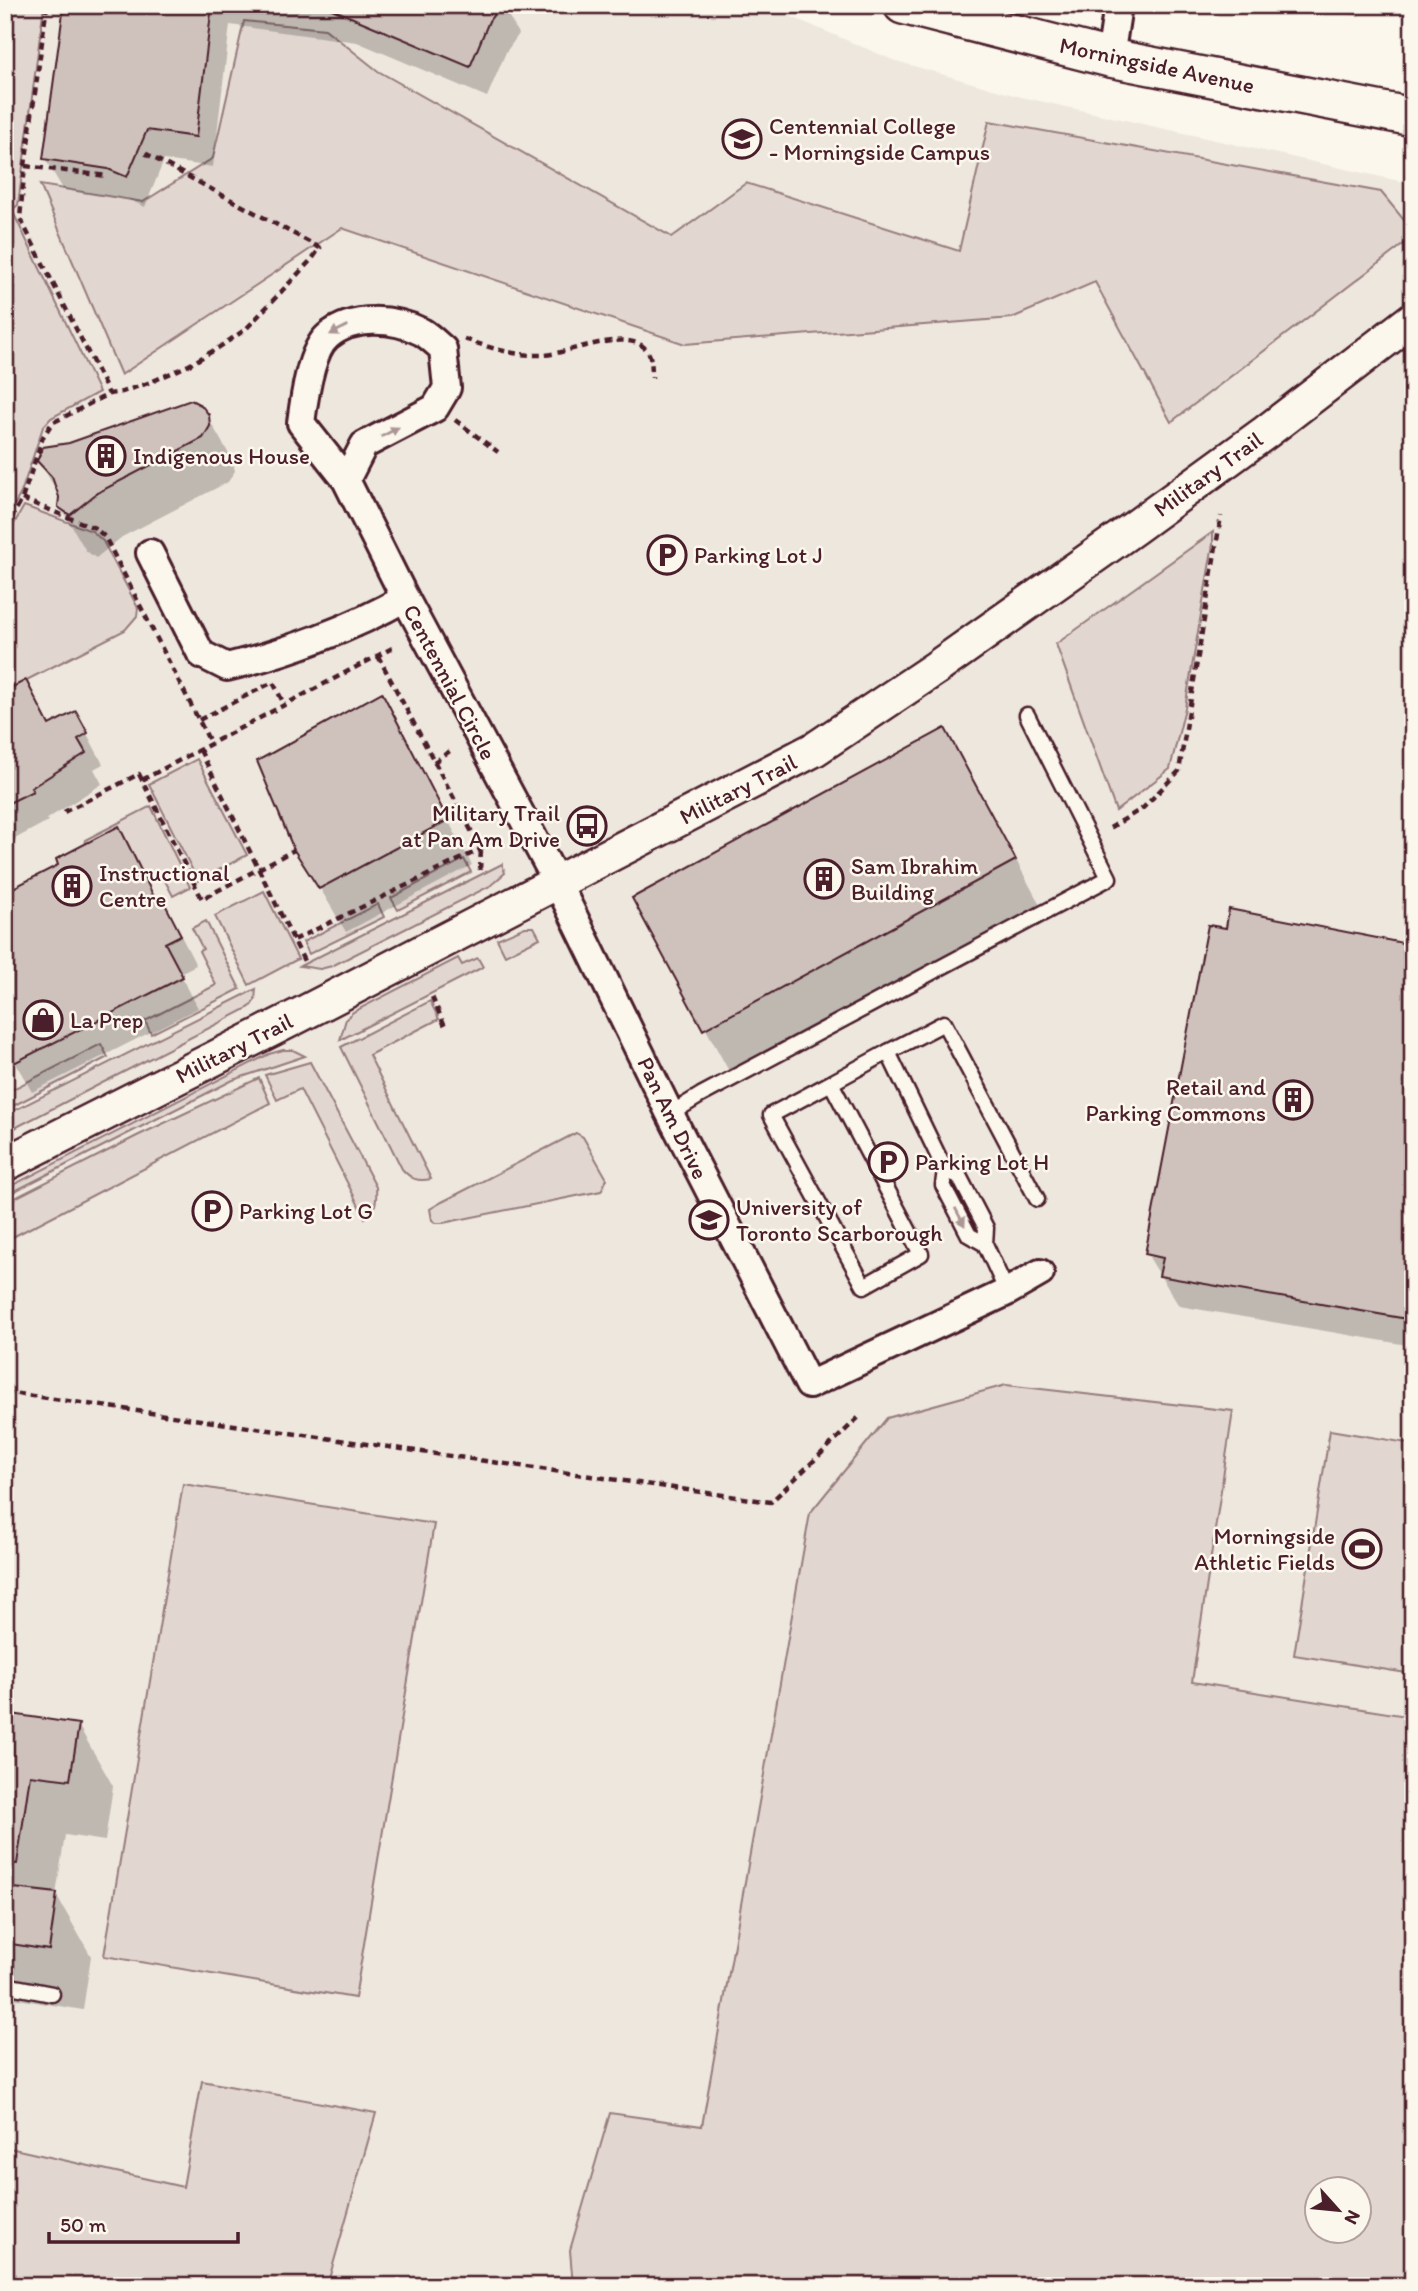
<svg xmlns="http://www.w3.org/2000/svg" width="1418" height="2291" font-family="Itim,sans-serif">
	<rect width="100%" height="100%" fill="#fbf7ec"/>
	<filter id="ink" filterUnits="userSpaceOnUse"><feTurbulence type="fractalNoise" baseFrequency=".0143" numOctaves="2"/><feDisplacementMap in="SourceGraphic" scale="14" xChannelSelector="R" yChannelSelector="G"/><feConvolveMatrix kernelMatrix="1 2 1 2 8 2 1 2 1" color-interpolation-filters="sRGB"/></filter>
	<g filter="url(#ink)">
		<path fill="#eee7de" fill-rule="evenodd" d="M5 5H764L893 60 1017 96 1413 184V2286H5ZM1316 2190H1358V2232H1316Z"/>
		<g fill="#e2d7d0" stroke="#967b7e" stroke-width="2" fill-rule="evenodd">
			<path d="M5 5H44L18 205 12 210 99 392 51 418 43 427 21 493 5 522Z"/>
			<path d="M244 21 325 29 378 71 672 237 746 183 959 251 989 121 1381 192 1413 231V237L1171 422 1095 282 1012 318 685 344 342 228 121 375 40 185 143 202 213 158Z"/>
			<path d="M24 506 92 531 103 541 138 608 137 616 125 630 5 691V540Z"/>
			<path d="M1213 532V544L1185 708 1170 769 1116 811 1056 644Z"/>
			<path d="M197 759 247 855 198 881 149 784Z"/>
			<path d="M151 806 190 887 173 896 161 873 128 890 143 875 119 827 88 848 85 840Z"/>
			<path d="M464 859 471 872 398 910 391 898Z"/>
			<path d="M502 864 505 873 490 886 332 966 320 969 300 966Z"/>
			<path d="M264 891 298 959 249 985 215 916Z"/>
			<path d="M378 904 384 917 309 954 303 942Z"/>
			<path d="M206 921 240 989 151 1034 145 1021 216 985 199 951 203 949 192 928Z"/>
			<path d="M525 927H534L540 938 505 955 497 939Z"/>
			<path d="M458 958 462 965 478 958 483 967 340 1040 346 1019 353 1012Z"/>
			<path d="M256 989 255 1000 250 1007 5 1133V1115Z"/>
			<path d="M430 1001 439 1019 369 1055 431 1179C417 1182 411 1179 402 1169L341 1047Z"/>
			<path d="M101 1044 108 1057 5 1110V1093Z"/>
			<path d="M283 1050H293L305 1056 233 1080 5 1196V1189L269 1054Z"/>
			<path d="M310 1062 376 1187C377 1202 376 1209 365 1218L300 1089 277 1100 265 1075Z"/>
			<path d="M259 1078 270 1103 5 1241V1203L137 1136Z"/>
			<path d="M576 1133 583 1137 607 1179 601 1191 443 1223H436L432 1220 430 1209 442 1202Z"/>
			<path d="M1006 1385 1233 1411 1192 1682 1413 1717V2286H573L570 2250 610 2113 702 2126 810 1513 887 1418ZM1316 2190H1358V2232H1316Z"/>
			<path d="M1330 1430 1413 1444V1674L1294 1655Z"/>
			<path d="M183 1484 434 1524 355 1998 104 1956Z"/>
			<path d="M202 2081 376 2113 327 2286H5V2147L183 2187Z"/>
		</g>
		<g fill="#0003">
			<path d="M66 5H502L519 34 506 52 487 97 357 42 230 25 213 167 164 160 145 207 127 199 63 189 45 159Z"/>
			<path d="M1291 5H1361L1359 16Z"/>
			<path d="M207 416 233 461 235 471 228 482 122 537 96 558 86 551 60 506 61 498 39 461Z"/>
			<path d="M5 692 50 727 76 713 103 764 94 769 102 784 47 819 48 821 9 842 5 856Z"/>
			<path d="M381 695 472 865 346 932 311 873Z"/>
			<path d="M970 774 1040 905 730 1073 634 898Z"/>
			<path d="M118 829 158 904 179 932 196 965 180 973 198 1008 32 1092 15 1062 5 1066V894L61 866Z"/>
			<path d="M1413 947V1346L1179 1306 1147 1254Z"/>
			<path d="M5 1715 78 1725 113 1786 105 1841 65 1835 56 1895 91 1956 83 2010 5 1997Z"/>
		</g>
		<g fill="#cfc2bc" stroke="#4a1f2b" stroke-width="2">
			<path d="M64 5H212L196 137 147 130 127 177 108 169 43 159Z"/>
			<path d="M322 5H501L489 21 470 67Z"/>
			<path d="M191 400 201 405 209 415 210 426 203 438 97 493 70 515 58 507 59 497 52 477 37 461 43 447 69 443Z"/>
			<path d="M26 680 49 725 76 711 88 733 78 739 86 753 31 788 33 791 5 805V691Z"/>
			<path d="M382 692 448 820 319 889 294 850 257 761Z"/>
			<path d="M945 728 1016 860 703 1030 632 898Z"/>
			<path d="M119 826 157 903 163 900 181 935 165 943 183 977 14 1063 5 1046V892L58 865 56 859Z"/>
			<path d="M1229 909 1413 945V1320L1159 1276 1163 1258 1145 1254 1208 925 1226 928Z"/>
			<path d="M5 1713 79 1724 70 1780 30 1775 17 1864 5 1863Z"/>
			<path d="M5 1887 57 1893 49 1950 5 1943Z"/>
		</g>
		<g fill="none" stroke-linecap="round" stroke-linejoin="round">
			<g stroke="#4a1f2b" stroke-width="19">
				<g id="service">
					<path d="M831 1083 771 1115 864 1286 921 1254 831 1083 888 1052"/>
					<path d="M670 1114 701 1095 1109 878 1027 715"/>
					<path d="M945 1170 888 1052 944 1023 1037 1199"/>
					<path d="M985 1244 969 1235 943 1185 945 1170 959 1176 986 1228 985 1244 1007 1292"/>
					<path d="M5 1985 52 1994"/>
				</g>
			</g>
			<g stroke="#4a1f2b" stroke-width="32">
				<g id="minor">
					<path d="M1110 58 1118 5"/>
					<path d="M346 480 364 445 435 408 447 388 443 349C436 343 429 336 422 332 394 318 353 315 328 336 310 351 304 400 301 423L346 480 405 598 557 882 670 1114 809 1385 1007 1292 1040 1273"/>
					<path d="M150 553 201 654 227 667C285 653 353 628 405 598"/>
				</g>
			</g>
			<g stroke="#4a1f2b" stroke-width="38">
				<path id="tertiary" d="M5 1164 300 1015 815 749 936 668 1134 528 1266 432 1413 319"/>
			</g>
			<g stroke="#4a1f2b" stroke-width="42">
				<path id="secondary" d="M903 5 1110 58 1413 117"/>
			</g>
			<g stroke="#4a1f2b" stroke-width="4.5" stroke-dasharray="7 5" stroke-linecap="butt">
				<path d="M47 5 25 166 20 218 109 394"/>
				<path d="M25 166 107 176"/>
				<path d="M464 339C492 348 513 356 544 355 567 354 632 325 648 352 652 358 652 371 652 378"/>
				<path d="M455 420 498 452"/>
				<path d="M22 499 95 528 105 537 211 744"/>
				<path d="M5 530 22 499 43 437 52 423 109 394 122 392 151 382 189 365 218 348 246 329 312 259 320 248 141 151"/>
				<path d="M199 720 273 682 284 704"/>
				<path d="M200 750 304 961"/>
				<path d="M434 762 450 751"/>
				<path d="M142 780 396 646"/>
				<path d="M64 812 139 774 202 899 294 850"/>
				<path d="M1110 828 1143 808 1179 771 1221 516"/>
				<path d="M480 870 481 849"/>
				<path d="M294 940 481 849 378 656"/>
				<path d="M432 997 445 1026"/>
				<path d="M5 1392 771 1502 859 1417"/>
			</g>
			<use href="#service" stroke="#fbf7ec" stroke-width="14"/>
			<use href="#minor" stroke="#fbf7ec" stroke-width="26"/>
			<use href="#tertiary" stroke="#fbf7ec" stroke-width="33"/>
			<use href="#secondary" stroke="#fbf7ec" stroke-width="37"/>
		</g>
		<defs><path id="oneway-solid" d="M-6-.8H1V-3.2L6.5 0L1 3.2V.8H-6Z" transform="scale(1.75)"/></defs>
		<g fill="#ab9695">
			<use href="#oneway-solid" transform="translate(339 330) rotate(153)"/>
			<use href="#oneway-solid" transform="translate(390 432) rotate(-28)"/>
			<use href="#oneway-solid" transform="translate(960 1217) rotate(62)"/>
		</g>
	</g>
	<defs>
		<g id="university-ring" transform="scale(2.0125)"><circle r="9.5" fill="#fbf7ec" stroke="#4a1f2b" stroke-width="1.5"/><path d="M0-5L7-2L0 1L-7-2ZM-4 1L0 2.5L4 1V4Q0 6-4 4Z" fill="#4a1f2b"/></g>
		<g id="building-ring" transform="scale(2.0125)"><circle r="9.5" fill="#fbf7ec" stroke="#4a1f2b" stroke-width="1.5"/><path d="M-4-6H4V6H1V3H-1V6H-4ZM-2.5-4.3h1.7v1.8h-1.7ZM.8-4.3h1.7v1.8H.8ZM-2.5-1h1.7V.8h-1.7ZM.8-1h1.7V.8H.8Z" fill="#4a1f2b"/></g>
		<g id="parking-ring" transform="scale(2.0125)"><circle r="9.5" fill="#fbf7ec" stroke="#4a1f2b" stroke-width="1.5"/><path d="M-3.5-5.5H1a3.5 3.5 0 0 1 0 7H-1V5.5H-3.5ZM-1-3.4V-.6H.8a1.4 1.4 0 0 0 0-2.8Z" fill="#4a1f2b"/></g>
		<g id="bus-ring" transform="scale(2.0125)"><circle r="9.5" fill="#fbf7ec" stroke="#4a1f2b" stroke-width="1.5"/><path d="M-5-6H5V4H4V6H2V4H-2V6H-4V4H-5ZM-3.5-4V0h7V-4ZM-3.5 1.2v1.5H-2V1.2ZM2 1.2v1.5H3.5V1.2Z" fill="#4a1f2b"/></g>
		<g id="shop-ring" transform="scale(2.0125)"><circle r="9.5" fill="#fbf7ec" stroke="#4a1f2b" stroke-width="1.5"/><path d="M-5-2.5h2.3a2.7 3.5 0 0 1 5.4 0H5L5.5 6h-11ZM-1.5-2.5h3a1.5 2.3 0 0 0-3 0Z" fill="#4a1f2b"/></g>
		<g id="stadium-ring" transform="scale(2.0125)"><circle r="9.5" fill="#fbf7ec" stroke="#4a1f2b" stroke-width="1.5"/><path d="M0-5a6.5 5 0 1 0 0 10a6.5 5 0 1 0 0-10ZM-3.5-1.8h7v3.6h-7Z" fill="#4a1f2b"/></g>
	</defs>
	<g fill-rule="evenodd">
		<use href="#university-ring" x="742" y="139"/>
		<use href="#building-ring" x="106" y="456"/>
		<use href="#parking-ring" x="667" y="555"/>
		<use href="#bus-ring" x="587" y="826"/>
		<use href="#building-ring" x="824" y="879"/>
		<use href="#building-ring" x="72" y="886"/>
		<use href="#shop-ring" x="43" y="1020"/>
		<use href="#building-ring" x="1293" y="1100"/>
		<use href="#parking-ring" x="888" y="1162"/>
		<use href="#parking-ring" x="212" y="1211"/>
		<use href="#university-ring" x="709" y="1220"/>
		<use href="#stadium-ring" x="1362" y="1549"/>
	</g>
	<g text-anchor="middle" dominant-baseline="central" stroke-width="5" stroke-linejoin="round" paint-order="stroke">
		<g font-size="23" fill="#4a1f2b" stroke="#fbf7ec">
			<text transform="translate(1157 65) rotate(12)">Morningside Avenue</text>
			<text transform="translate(1208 474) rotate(-36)">Military Trail</text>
			<text transform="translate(450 682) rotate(62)">Centennial Circle</text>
			<text transform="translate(738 789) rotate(-27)">Military Trail</text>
			<text transform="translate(234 1048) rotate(-27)">Military Trail</text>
			<text transform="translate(673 1118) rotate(64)">Pan Am Drive</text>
		</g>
		<g font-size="23" fill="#4a1f2b" stroke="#fbf7ec" text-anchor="start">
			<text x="769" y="126">Centennial College<tspan x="769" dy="26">- Morningside Campus</tspan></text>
			<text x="133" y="456">Indigenous House</text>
			<text x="694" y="555">Parking Lot J</text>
			<text x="560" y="813" text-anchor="end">Military Trail<tspan x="560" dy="26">at Pan Am Drive</tspan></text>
			<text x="851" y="866">Sam Ibrahim<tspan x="851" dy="26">Building</tspan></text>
			<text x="99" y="873">Instructional<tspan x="99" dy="26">Centre</tspan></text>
			<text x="70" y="1020">La Prep</text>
			<text x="1266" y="1087" text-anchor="end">Retail and<tspan x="1266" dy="26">Parking Commons</tspan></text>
			<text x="915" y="1162">Parking Lot H</text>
			<text x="736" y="1207">University of<tspan x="736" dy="26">Toronto Scarborough</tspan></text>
			<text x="239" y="1211">Parking Lot G</text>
			<text x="1335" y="1536" text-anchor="end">Morningside<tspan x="1335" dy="26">Athletic Fields</tspan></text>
		</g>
	</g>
	<rect width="1418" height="2291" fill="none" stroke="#fbf7ec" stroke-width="28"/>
	<rect x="14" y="14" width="1390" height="2263" fill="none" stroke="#4a1f2b" stroke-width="2.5" filter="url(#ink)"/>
	<g transform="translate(1338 2210) rotate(117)"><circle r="33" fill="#fbf7ec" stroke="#b4a19f" stroke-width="2"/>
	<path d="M0-5L12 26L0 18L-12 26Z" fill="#4a1f2b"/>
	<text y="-10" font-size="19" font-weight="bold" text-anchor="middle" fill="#4a1f2b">N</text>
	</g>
	<path d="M49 2232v10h189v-10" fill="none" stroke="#4a1f2b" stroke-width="3.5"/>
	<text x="60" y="2232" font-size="21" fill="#4a1f2b" stroke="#fbf7ec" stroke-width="5" paint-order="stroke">50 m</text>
</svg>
